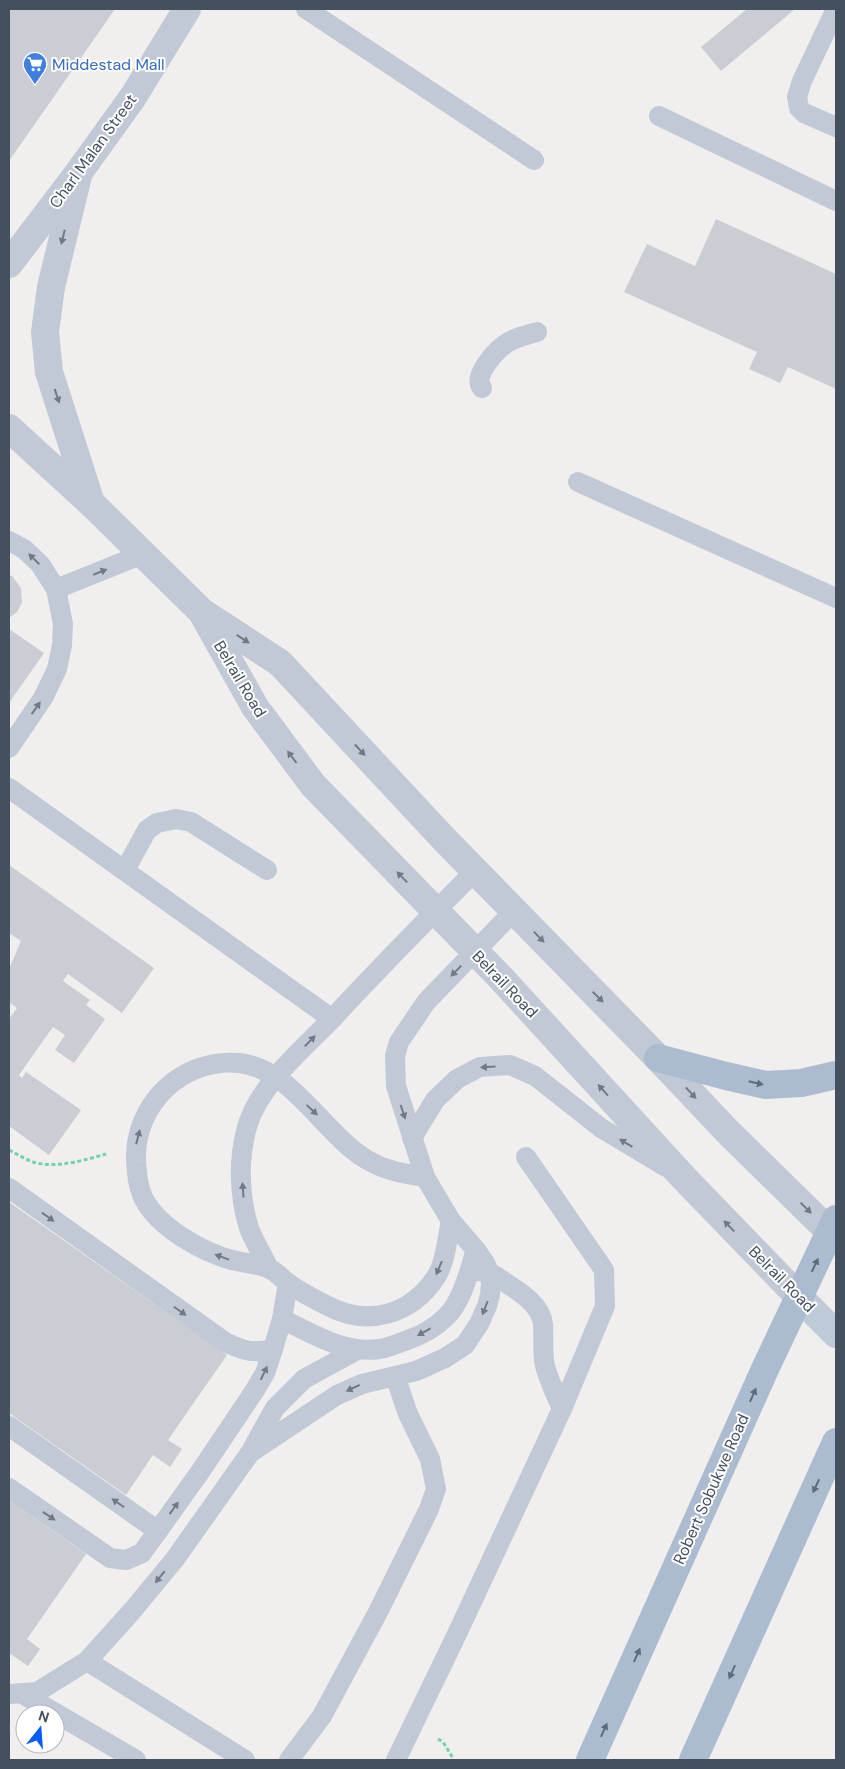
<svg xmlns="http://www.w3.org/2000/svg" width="845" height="1769" font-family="'DM Sans',sans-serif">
	<rect width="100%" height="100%" fill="#f1eeee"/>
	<g fill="#cacdd4">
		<path d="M9 9H115L9 161Z"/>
		<path d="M747 9H795L721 71 701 47Z"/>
		<path d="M716 219 836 274V389L788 367 780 383 749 369 757 352 624 292 647 244 695 266Z"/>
		<path d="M9 575 12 576 21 588 22 603 17 612 9 618Z"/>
		<path d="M9 629 44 653 9 703Z"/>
		<path d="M9 865 154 968 122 1013 68 974 63 981 90 1000 86 1005 105 1019 74 1063 55 1050 65 1035 53 1027 19 1075 22 1078 26 1072 81 1110 49 1155 9 1126V1019L17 1008 9 1002V969L21 941 9 933Z"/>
		<path d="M9 1202 227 1355 168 1440 182 1449 170 1467 153 1455 126 1495 9 1413Z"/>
		<path d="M9 1500 86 1554 27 1639 40 1649 28 1666 9 1653Z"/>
	</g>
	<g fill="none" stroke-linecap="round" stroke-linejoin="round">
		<g stroke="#6cd5a9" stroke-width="3" stroke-dasharray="4 2.5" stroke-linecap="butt">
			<path d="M9 1150C17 1154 25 1159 33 1162 55 1169 85 1160 106 1154"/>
			<path d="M438 1739 443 1742 453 1758 452 1760"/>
		</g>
		<g stroke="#c0c9d5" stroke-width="20">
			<path d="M306 9 534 160"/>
			<path d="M836 9 802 81 797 97 799 108 804 113 836 127"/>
			<path d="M659 116 836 201"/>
			<path d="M482 388C472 376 496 350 507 343 516 337 527 335 537 332"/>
			<path d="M578 482 836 598"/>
			<path d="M9 541 24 549 40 564 56 589 63 624 62 645 57 669 43 698 9 748"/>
			<path d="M56 589 143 554"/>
			<path d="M9 788 332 1019"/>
			<path d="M125 870 147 830 157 823 176 819 191 822 267 870"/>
			<path d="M412 1138 435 1100 457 1079 480 1067 510 1065 535 1076 601 1128 666 1167"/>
			<path d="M425 1177C407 1174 388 1171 373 1163 326 1140 295 1069 239 1063 182 1058 134 1104 136 1161 137 1174 138 1189 145 1201 160 1228 202 1252 232 1260 244 1263 257 1264 268 1268 276 1271 282 1279 288 1283 300 1292 314 1299 328 1306 368 1327 411 1315 436 1277 446 1261 447 1239 451 1221"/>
			<path d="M9 1188 225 1342C244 1351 253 1354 273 1349"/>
			<path d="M269 1269C263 1255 254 1242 249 1228 239 1196 238 1159 247 1127 259 1085 303 1049 333 1018 379 968 427 920 475 871"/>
			<path d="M482 1272C492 1272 500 1279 509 1285 523 1294 541 1306 543 1324 544 1338 542 1352 545 1366 549 1381 556 1395 562 1409"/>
			<path d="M282 1319C313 1334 344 1354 379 1349 388 1348 396 1344 405 1341 420 1336 436 1327 447 1316 463 1299 469 1271 476 1250"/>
			<path d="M9 1426 158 1531"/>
			<path d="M250 1453 337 1395 362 1384 416 1371 445 1358 465 1345 479 1324 487 1306 490 1295 491 1283 489 1272 485 1263 476 1250 451 1221 425 1177 396 1086 395 1056 399 1042 426 1002 514 911"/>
			<path d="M9 1488 110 1558 126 1560 142 1553 200 1472 255 1390 265 1373 273 1349 282 1319 288 1283"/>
			<path d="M87 1661 245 1760"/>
			<path d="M21 1693 136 1760"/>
			<path d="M9 1694 37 1692 87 1661 132 1611 175 1559 250 1453 275 1408 304 1379 357 1350"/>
			<path d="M289 1760 322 1716 378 1612 429 1509 436 1489 430 1459 408 1414 395 1376"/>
			<path d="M396 1760 456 1636 562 1409 605 1306 604 1270 526 1157"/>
		</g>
		<g stroke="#c0c9d5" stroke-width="28">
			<path d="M79 172 51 287 45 332 49 372 91 503"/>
			<path d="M9 264 79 172 133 97 187 9"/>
			<path d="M9 428 92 504 202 612 280 663 443 838 658 1058 727 1131 830 1232"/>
			<path d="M204 616 255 707 313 785 500 977 683 1177 800 1298"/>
		</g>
		<path stroke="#bfcad9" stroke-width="28" d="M800 1298 836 1334"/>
		<g stroke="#abbbd0" stroke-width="28">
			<path d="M658 1058 726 1076 766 1085 801 1083 836 1075"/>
			<path d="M590 1760 765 1369 836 1219"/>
			<path d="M693 1760 836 1442"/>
		</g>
	</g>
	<defs><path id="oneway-solid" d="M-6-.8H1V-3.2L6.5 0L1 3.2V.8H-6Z" transform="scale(1.25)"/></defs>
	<g fill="#6f7a88">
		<use href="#oneway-solid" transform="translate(63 237) rotate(104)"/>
		<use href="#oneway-solid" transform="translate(57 396) rotate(72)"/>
		<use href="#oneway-solid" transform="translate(34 559) rotate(-136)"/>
		<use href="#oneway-solid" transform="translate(100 572) rotate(-22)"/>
		<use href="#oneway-solid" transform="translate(243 639) rotate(33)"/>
		<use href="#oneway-solid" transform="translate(36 708) rotate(-55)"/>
		<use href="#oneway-solid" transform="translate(360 750) rotate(47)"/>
		<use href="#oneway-solid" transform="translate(292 757) rotate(-127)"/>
		<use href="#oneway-solid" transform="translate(402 877) rotate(-134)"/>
		<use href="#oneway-solid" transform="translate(539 937) rotate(46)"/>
		<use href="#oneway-solid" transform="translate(456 971) rotate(134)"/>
		<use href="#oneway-solid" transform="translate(598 997) rotate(45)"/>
		<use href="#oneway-solid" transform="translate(310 1041) rotate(-46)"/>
		<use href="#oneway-solid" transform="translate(488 1067) rotate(176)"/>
		<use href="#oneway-solid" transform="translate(603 1090) rotate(-132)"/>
		<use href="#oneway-solid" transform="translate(691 1093) rotate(47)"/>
		<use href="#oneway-solid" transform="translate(312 1110) rotate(43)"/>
		<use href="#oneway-solid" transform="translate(403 1112) rotate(72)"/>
		<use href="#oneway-solid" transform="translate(138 1137) rotate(-76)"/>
		<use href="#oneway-solid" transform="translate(626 1143) rotate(-149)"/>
		<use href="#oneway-solid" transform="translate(243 1190) rotate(-94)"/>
		<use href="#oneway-solid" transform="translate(806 1208) rotate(44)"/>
		<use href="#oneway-solid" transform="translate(48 1217) rotate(36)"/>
		<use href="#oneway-solid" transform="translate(729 1226) rotate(-134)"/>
		<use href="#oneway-solid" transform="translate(222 1257) rotate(-160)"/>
		<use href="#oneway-solid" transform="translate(439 1268) rotate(113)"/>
		<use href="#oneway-solid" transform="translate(485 1308) rotate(111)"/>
		<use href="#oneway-solid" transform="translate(180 1311) rotate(35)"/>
		<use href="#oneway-solid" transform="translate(424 1332) rotate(151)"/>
		<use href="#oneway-solid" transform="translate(264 1373) rotate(-64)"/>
		<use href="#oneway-solid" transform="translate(353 1388) rotate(155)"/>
		<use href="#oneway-solid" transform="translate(118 1503) rotate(-145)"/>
		<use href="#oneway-solid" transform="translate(174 1508) rotate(-54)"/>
		<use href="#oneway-solid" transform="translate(49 1516) rotate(34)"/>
		<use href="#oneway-solid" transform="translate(160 1577) rotate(129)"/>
	</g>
	<g fill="#5e6b7a">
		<use href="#oneway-solid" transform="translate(756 1083) rotate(13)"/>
		<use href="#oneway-solid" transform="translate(815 1265) rotate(-65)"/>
		<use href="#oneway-solid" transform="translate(753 1395) rotate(-66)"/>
		<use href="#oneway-solid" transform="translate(816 1486) rotate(115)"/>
		<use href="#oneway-solid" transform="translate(637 1655) rotate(-66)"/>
		<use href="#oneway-solid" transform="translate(732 1672) rotate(114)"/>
		<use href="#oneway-solid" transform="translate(604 1730) rotate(-66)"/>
	</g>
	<defs>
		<g id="supermarket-pin" transform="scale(1.25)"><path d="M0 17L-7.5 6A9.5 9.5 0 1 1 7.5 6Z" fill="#3f7fe0" stroke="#fff"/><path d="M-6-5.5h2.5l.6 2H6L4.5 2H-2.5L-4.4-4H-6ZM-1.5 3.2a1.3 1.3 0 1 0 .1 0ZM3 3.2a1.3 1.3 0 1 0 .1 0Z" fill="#fff"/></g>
	</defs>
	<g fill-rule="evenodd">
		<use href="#supermarket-pin" x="35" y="64"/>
	</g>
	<g text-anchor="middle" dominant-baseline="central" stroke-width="4" stroke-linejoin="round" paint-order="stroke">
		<g font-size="16" fill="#366cbe" stroke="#fff" text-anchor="start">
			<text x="52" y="64">Middestad Mall</text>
		</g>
		<g font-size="16" fill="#44505e" stroke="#fff">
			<text transform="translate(93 151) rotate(-54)">Charl Malan Street</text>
			<text transform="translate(240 679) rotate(59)">Belrail Road</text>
			<text transform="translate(505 984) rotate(46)">Belrail Road</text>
			<text transform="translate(782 1279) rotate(45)">Belrail Road</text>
			<text transform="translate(711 1489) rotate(-66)">Robert Sobukwe Road</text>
		</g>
	</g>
	<rect width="845" height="1769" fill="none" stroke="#44505e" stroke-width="20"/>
	<g transform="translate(40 1729) rotate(17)"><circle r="24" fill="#ffffff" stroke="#b4b9bf"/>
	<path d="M0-4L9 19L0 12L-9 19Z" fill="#065cf3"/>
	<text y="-8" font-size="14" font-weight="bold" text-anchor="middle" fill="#44505e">N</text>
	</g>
</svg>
